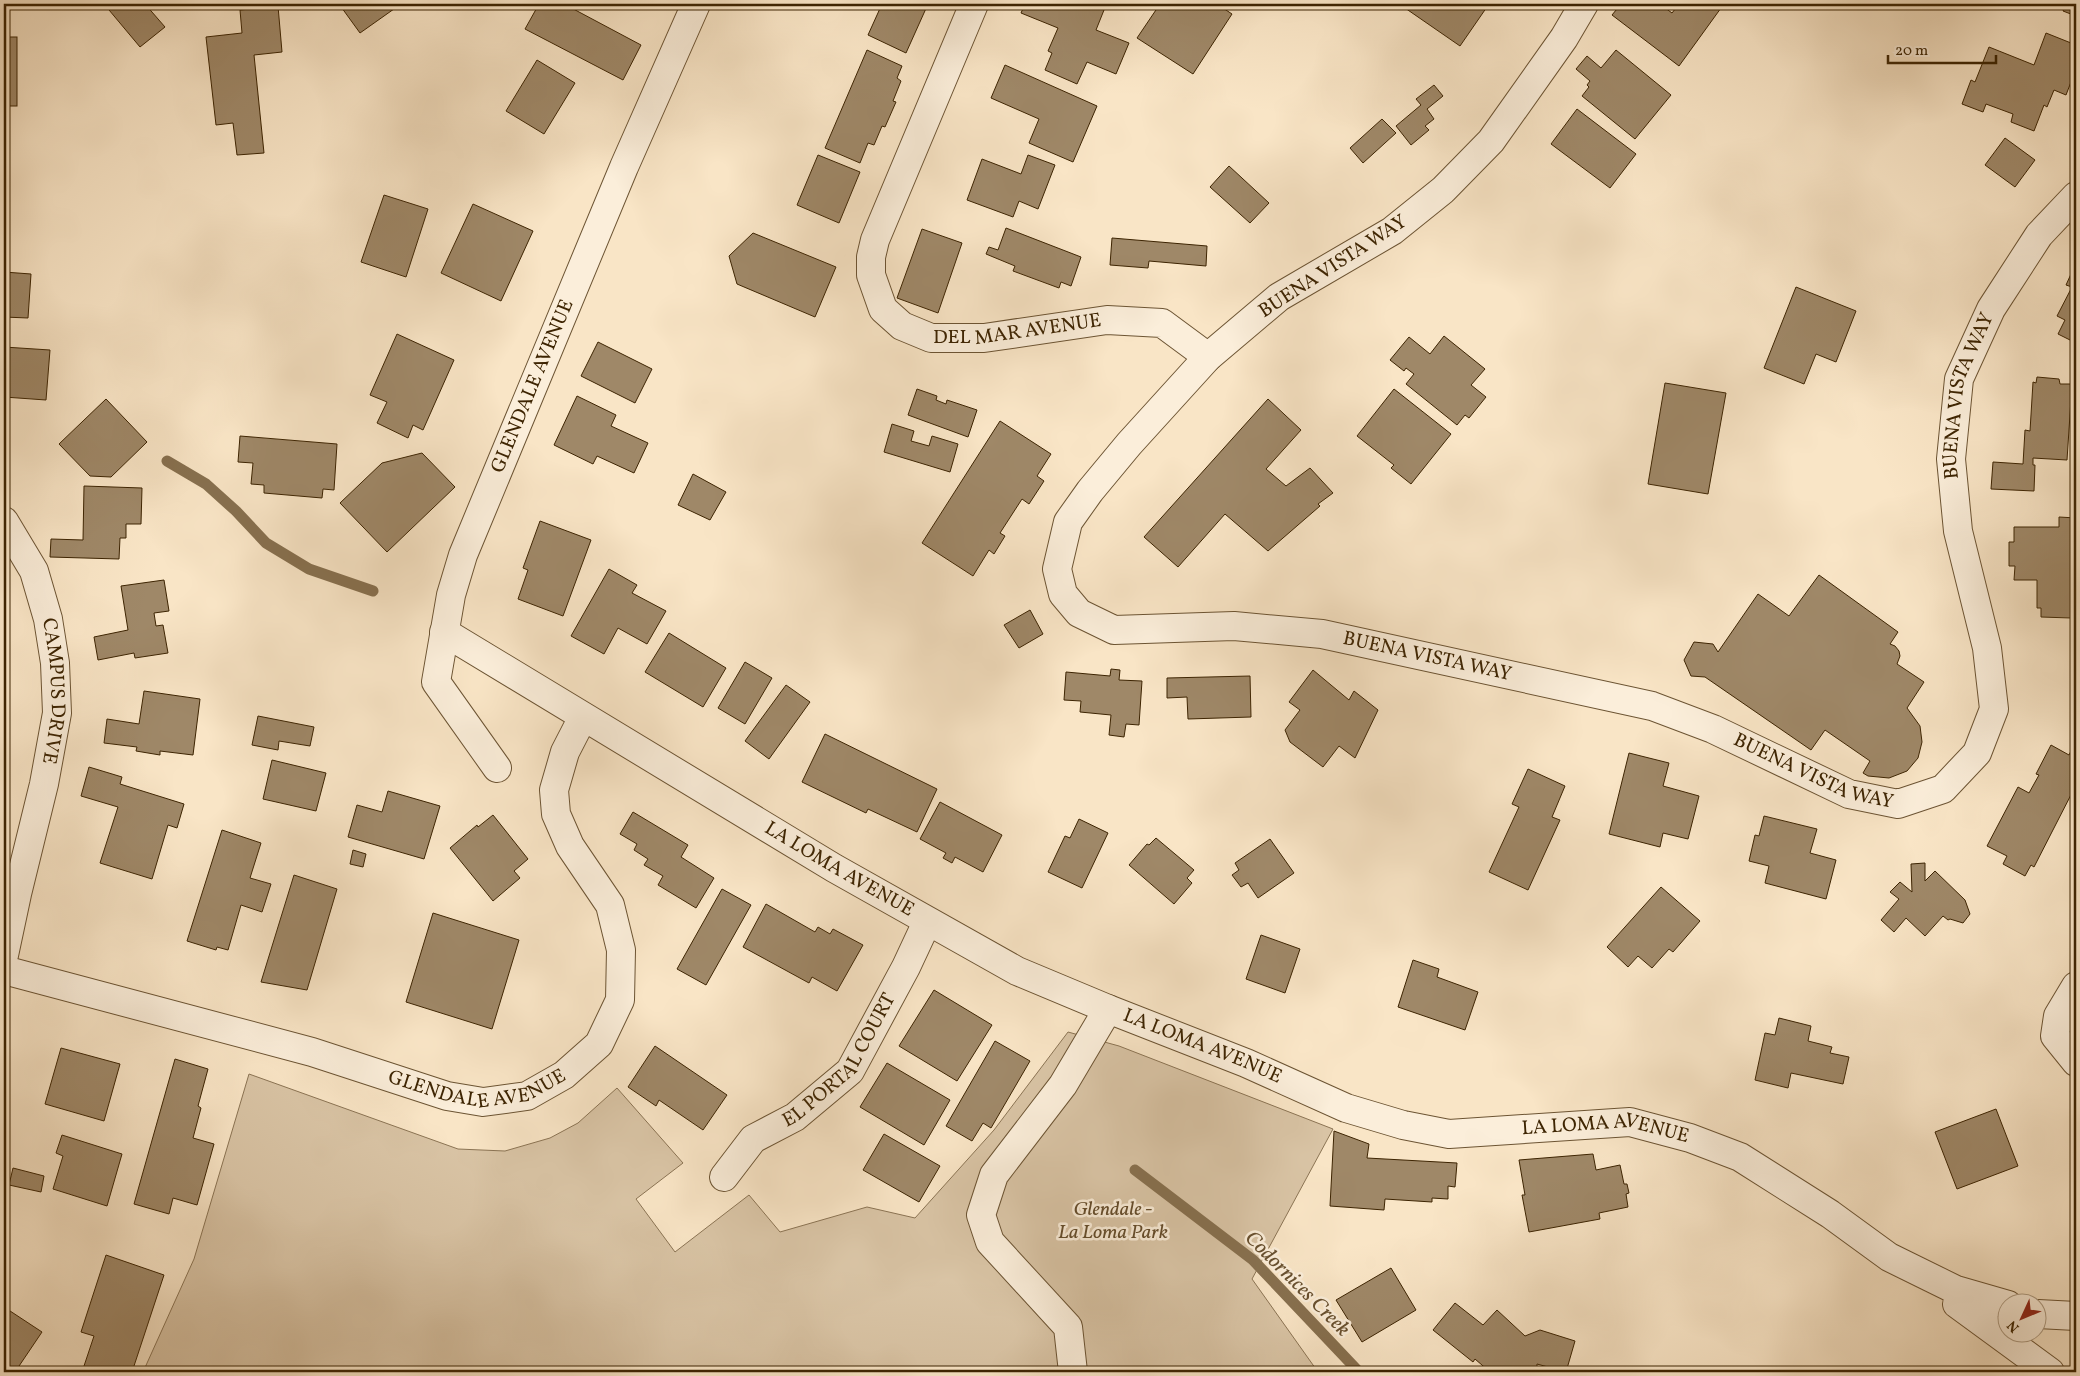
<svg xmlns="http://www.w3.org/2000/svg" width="2080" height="1376" font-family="Vollkorn,serif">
	<rect width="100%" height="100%" fill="#f9e5c6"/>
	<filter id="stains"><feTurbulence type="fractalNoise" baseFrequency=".004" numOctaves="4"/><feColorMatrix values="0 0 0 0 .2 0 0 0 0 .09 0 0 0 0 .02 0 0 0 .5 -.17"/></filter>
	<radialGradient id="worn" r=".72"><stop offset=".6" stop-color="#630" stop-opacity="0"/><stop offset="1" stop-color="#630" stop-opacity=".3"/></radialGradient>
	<path fill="#d9c4a5" stroke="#8b7454" d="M1068 1032 1119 1046 1333 1129 1252 1279 1318 1372H143L194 1259 249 1074 458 1149 505 1151 550 1138 578 1123 617 1088 683 1163 636 1199 675 1252 749 1195 780 1232 867 1207 915 1218 994 1130Z"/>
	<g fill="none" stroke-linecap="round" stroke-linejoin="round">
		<g stroke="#87704f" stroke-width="11">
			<path d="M167 461 206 484 236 511 266 543 309 569 373 591"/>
			<path d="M1135 1170 1253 1260 1359 1372"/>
		</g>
	</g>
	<g fill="#9f8868" stroke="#3d2402">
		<path d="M104 4H145L165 27 140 47Z"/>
		<path d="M339 4H401L360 33Z"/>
		<path d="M539 4H564L641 45 623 80 525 29Z"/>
		<path d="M882 4H928L906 53 868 35Z"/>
		<path d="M1025 4H1090L1104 10 1096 30 1129 43 1116 74 1087 62 1077 84 1045 70 1052 53 1048 51 1058 28 1021 13Z"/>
		<path d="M1160 4H1217L1232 14 1193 74 1137 38Z"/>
		<path d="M1408 4H1489L1460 46 1405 8Z"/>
		<path d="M1621 4H1660L1672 13 1679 4H1715L1721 8 1679 66 1612 15Z"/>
		<path d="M2066 4H2076V16L2063 11Z"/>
		<path d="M278 6 282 52 254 55 264 153 237 155 233 123 216 125 206 37 242 33 240 10Z"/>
		<path d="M2046 33 2076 45V69L2066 95 2054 90 2047 107 2044 105 2034 131 2011 122 2013 114 1986 104 1983 112 1962 104 1971 80 1975 82 1989 47 2034 65Z"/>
		<rect x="4" y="37" width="13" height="69"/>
		<path d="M867 50 902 66 897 78 901 81 893 101 896 102 885 127 882 126 874 145 868 143 860 163 825 148Z"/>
		<path d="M1616 50 1671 95 1635 139 1582 96 1589 87 1587 85 1590 81 1576 69 1587 56 1601 68Z"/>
		<path d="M537 60 575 83 544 134 506 111Z"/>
		<path d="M1005 65 1097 106 1073 162 1029 143 1039 119 991 98Z"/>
		<path d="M1434 85 1443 96 1427 109 1434 119 1425 126 1429 130 1411 145 1396 126 1421 105 1416 99Z"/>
		<path d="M1577 109 1636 154 1610 188 1551 144Z"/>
		<path d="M1382 119 1396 133 1363 163 1350 148Z"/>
		<path d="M2005 138 2035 160 2015 187 1985 165Z"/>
		<path d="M818 155 860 172 839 223 797 205Z"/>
		<path d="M1028 155 1055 165 1038 209 1019 201 1013 217 967 200 982 159 1021 174Z"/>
		<path d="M1229 166 1269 203 1250 223 1210 187Z"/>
		<path d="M384 195 428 209 406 277 361 262Z"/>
		<path d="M473 204 533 231 501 301 441 273Z"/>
		<path d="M1006 228 1081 257 1071 286 1061 282 1059 288 1013 271 1015 266 986 254 989 247 998 250Z"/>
		<path d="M922 229 962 243 938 313 897 298Z"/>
		<path d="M753 233 836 267 815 317 737 284 729 256Z"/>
		<path d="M1112 238 1207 246 1206 266 1149 261 1148 268 1110 265Z"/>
		<path d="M2076 263V343L2058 334 2065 320 2057 316 2072 287 2066 285Z"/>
		<path d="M4 272 31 274 28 318 4 317Z"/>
		<path d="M1796 287 1856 311 1836 362 1816 354 1804 384 1764 368Z"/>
		<path d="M397 334 454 360 423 430 413 425 408 438 377 423 387 402 370 395Z"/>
		<path d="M1444 336 1485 369 1471 385 1486 397 1469 418 1465 415 1457 425 1406 384 1414 374 1406 368 1404 371 1390 360 1409 337 1430 354Z"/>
		<path d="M598 342 652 369 635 403 581 376Z"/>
		<path d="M4 347 50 350 46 400 4 397Z"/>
		<path d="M2037 377 2059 379 2060 384H2072L2067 460 2033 458V465H2035L2034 491 1991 489 1993 462 2023 464 2025 430 2030 431 2033 382 2036 383Z"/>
		<path d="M1665 383 1726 393 1708 494 1648 484Z"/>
		<path d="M917 389 937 396 936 400 946 404 947 400 977 410 968 437 908 415Z"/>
		<path d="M1394 389 1451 434 1411 484 1391 468 1394 465 1357 436Z"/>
		<path d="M577 396 616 415 611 426 648 443 634 473 597 456 593 464 554 445Z"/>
		<path d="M106 399 147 442 111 477 90 476 59 444Z"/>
		<path d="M1268 399 1301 430 1266 469 1286 486 1310 468 1333 493 1318 504 1320 506 1268 551 1225 514 1178 567 1144 537Z"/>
		<path d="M1000 421 1051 454 1037 476 1044 481 1029 504 1022 499 1000 533 1005 536 994 554 989 550 973 576 922 543Z"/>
		<path d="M892 424 914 431 911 441 929 446 932 436 958 444 950 472 884 452Z"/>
		<path d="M240 436 337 444 334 490 323 489 322 498 264 493V485L251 484 253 463 238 462Z"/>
		<path d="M422 453 455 487 387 552 340 503 382 463Z"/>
		<path d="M693 474 726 492 710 520 678 505Z"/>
		<path d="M84 486 142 488 141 524H126V538H120L119 559 50 557 51 539 83 540Z"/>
		<path d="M2059 517 2076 518 2075 610H2071V618L2041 617V608H2037V580H2014L2015 566H2009V542H2014V527H2059Z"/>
		<path d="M540 521 591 540 563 616 518 599 528 570 523 568Z"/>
		<path d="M609 569 637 585 632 593 666 611 647 644 618 628 604 654 571 636Z"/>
		<path d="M1819 575 1898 632 1890 644 1895 646 1899 651 1900 656 1897 664 1924 682 1907 708 1920 726 1922 742 1918 758 1907 771 1889 778 1868 776 1863 773 1870 761 1825 730 1811 750 1705 677 1691 676 1684 660 1694 642 1713 644 1718 652 1758 594 1789 616Z"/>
		<path d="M164 580 169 611 154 613 156 626 163 625 168 653 135 658 134 653 98 660 94 637 128 630 121 586Z"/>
		<path d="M1030 610 1043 634 1019 648 1004 625Z"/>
		<path d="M669 633 726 668 703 707 645 672Z"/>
		<path d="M745 662 772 678 745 724 718 708Z"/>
		<path d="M1111 669 1120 670 1119 680 1142 681 1139 725 1126 724 1124 737 1109 735 1111 715 1080 712 1081 701 1064 700 1066 672 1110 676Z"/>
		<path d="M1313 670 1349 700 1354 691 1378 710 1355 758 1339 746 1323 767 1290 742 1285 730 1300 710 1289 702Z"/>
		<path d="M1250 676 1251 717 1188 719 1187 697 1167 698V678Z"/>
		<path d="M786 685 810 702 769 759 745 741Z"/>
		<path d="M144 691 200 699 193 755 160 751V755L136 751 137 747 104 743 107 719 139 724Z"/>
		<path d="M258 716 314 727 310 746 279 741 278 750 252 745Z"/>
		<path d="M825 734 937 789 917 832 868 809 866 813 802 782Z"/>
		<path d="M2051 745 2069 755 2073 747 2076 749V785L2034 867 2031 865 2025 876 2003 864 2007 856 1987 846 2018 787 2029 793 2039 775 2036 774Z"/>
		<path d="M1629 753 1669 763 1663 786 1699 796 1688 839 1663 833 1660 847 1609 834Z"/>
		<path d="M272 760 326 773 316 811 263 799Z"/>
		<path d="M89 767 122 777 120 784 184 804 177 828 168 825 152 879 100 863 118 807 81 796Z"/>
		<path d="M1528 769 1565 786 1552 817 1560 820 1528 890 1489 872 1519 807 1512 804Z"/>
		<path d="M388 791 440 806 424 859 348 837 357 805 382 812Z"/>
		<path d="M940 802 1002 835 983 872 955 857 952 863 943 858 946 853 920 839Z"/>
		<path d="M633 812 688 845 681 857 714 878 696 908 658 885 663 876 644 865 648 859 634 850 637 844 620 834Z"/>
		<path d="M493 815 528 859 514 871 520 878 493 901 450 848 477 825 478 827Z"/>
		<path d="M1764 816 1817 829 1810 853 1836 860 1826 899 1765 883 1769 866 1749 861 1755 835 1759 836Z"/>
		<path d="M1079 819 1108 833 1082 888 1048 872 1065 836 1070 838Z"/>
		<path d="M222 830 261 843 250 878 271 884 262 912 241 905 228 950 217 947 216 950 187 941Z"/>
		<path d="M1156 838 1194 870 1187 878 1192 883 1174 904 1129 865 1147 844 1149 845Z"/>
		<path d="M1270 839 1294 873 1258 898 1248 883 1241 887 1232 875 1239 870 1235 863Z"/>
		<path d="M353 850 366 854 363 867 350 864Z"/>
		<path d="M1925 863V881L1935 871 1965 900 1970 914 1963 923 1950 919 1948 920 1943 916 1925 936 1906 918 1894 932 1881 920 1899 899 1890 892 1900 882 1912 892 1911 864Z"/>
		<path d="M294 875 337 889 307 990 261 982Z"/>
		<path d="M1661 887 1700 921 1673 952 1669 949 1652 968 1638 956 1628 967 1607 947Z"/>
		<path d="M722 889 751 905 706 985 677 969Z"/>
		<path d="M766 904 815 932 818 927 830 934 833 929 863 945 837 991 812 977 809 983 743 947Z"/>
		<path d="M433 913 519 940 492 1029 406 1002Z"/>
		<path d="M1261 935 1300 949 1285 993 1246 979Z"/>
		<path d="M1413 960 1439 969 1437 977 1478 992 1465 1030 1398 1007Z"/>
		<path d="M934 990 992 1025 957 1081 899 1046Z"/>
		<path d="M1779 1018 1811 1026 1808 1041 1832 1047 1830 1053 1849 1057 1843 1084 1791 1073 1788 1088 1755 1080 1765 1033 1775 1035Z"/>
		<path d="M995 1041 1030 1061 991 1128 983 1123 972 1141 946 1126Z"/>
		<path d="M655 1046 727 1095 703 1130 659 1100 656 1106 628 1087Z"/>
		<path d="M61 1048 120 1064 104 1121 45 1104Z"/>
		<path d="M175 1059 208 1069 198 1106 201 1108 193 1138 214 1144 197 1205 173 1198 169 1214 134 1204Z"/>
		<path d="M887 1063 950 1100 924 1145 860 1107Z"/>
		<path d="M1996 1109 2018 1166 1957 1189 1935 1132Z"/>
		<path d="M1334 1131 1369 1144 1367 1158 1457 1163 1455 1187 1448 1186V1199L1432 1198V1202L1385 1199 1384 1210 1330 1206Z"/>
		<path d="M884 1134 940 1166 919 1202 863 1170Z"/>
		<path d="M62 1135 122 1154 107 1206 53 1189 63 1156 56 1153Z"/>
		<path d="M1593 1154 1596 1170 1620 1165 1624 1184H1627L1629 1193 1626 1194 1628 1207 1599 1213 1600 1219 1529 1232 1522 1195H1525L1519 1160Z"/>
		<path d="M13 1168 44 1176 41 1192 9 1185Z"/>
		<path d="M106 1255 164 1275 132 1372H82L94 1336 81 1332Z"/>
		<path d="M1391 1268 1416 1310 1362 1342 1336 1300Z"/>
		<path d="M1455 1303 1483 1325 1497 1310 1525 1336 1540 1330 1575 1341 1566 1372 1537 1364V1372H1490L1475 1359 1473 1362 1433 1330Z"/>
		<path d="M4 1307 42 1332 15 1372 4 1371Z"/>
	</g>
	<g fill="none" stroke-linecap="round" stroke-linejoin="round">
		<g stroke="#6c5433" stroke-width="30">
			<g id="minor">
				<path id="s1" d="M974 4 875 240 871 257V275L883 309 902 326 931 338H984L1107 320 1162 323 1208 357"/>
				<path id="s2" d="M1584 4 1564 38 1491 141 1443 190 1392 231 1279 297 1208 357 1129 444 1090 491 1068 522 1057 569 1063 594 1079 613 1114 630 1234 626 1322 634 1652 706 1713 729 1849 794 1898 804 1943 789 1977 753 1994 709 1987 648 1958 531 1951 459 1959 379 1991 309 2039 235 2076 196"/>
				<path id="s3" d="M4 521 34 571 48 619 55 663 57 713 44 784 17 894 4 955"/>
				<path id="s4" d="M444 632 834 868 1017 971 1108 1009 1246 1063 1346 1108 1403 1125 1449 1134 1630 1122 1690 1138 1740 1157 1830 1214 1889 1257 1956 1290 2008 1305"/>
				<path id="s5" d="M497 768 436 682 451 595 463 555 624 167 696 4"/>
				<path id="s6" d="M4 970 312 1052 447 1096 483 1102 527 1096 564 1075 599 1044 620 1000 621 950 610 905 570 846 556 814 554 790 565 752 583 717"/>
				<path d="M2076 986 2058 1016 2055 1036 2076 1062"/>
				<path id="s7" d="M724 1177 753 1139 795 1117 850 1071 906 967 927 922"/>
				<path d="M1957 1304 2050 1372"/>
				<path d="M2038 1314 2076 1316"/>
				<path d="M1073 1372 1068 1327 990 1242 981 1215 994 1175 1063 1085 1108 1009"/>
			</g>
		</g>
		<use href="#minor" stroke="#fbeeda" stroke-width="28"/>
	</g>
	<g text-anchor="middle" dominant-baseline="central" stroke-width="5" stroke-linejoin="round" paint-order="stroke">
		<g font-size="20" fill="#3d2402" stroke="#fbeeda">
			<text transform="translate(1333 267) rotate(-33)">BUENA VISTA WAY</text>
			<text stroke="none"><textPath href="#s1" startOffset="471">DEL MAR AVENUE</textPath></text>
			<text stroke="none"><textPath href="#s5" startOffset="418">GLENDALE AVENUE</textPath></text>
			<text stroke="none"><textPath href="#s2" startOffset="2154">BUENA VISTA WAY</textPath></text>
			<text stroke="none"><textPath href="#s2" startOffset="1194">BUENA VISTA WAY</textPath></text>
			<text stroke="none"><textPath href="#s3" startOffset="181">CAMPUS DRIVE</textPath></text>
			<text stroke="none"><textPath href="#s2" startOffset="1599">BUENA VISTA WAY</textPath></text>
			<text stroke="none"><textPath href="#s4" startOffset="461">LA LOMA AVENUE</textPath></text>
			<text stroke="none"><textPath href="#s4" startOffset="866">LA LOMA AVENUE</textPath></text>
			<text stroke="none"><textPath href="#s7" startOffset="168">EL PORTAL COURT</textPath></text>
			<text stroke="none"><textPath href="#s6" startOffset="492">GLENDALE AVENUE</textPath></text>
			<text stroke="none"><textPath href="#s4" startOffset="1286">LA LOMA AVENUE</textPath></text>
		</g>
		<g font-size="20" font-style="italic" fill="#644c2b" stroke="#fbeeda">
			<text x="1113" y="1210">Glendale -<tspan x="1113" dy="23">La Loma Park</tspan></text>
		</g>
		<g font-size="21" font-style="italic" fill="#68502f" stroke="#fbeeda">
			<text transform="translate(1297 1284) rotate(45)">Codornices Creek</text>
		</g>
	</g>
	<rect width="2080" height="1376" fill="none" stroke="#f9e5c6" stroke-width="20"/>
	<rect x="5" y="5" width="2070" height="1366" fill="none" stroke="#3d2402" stroke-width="2.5"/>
	<rect x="10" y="10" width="2060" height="1356" fill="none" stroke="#3d2402"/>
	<g transform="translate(2022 1318) rotate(226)"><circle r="24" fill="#fbeeda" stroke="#af9d84"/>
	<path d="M0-4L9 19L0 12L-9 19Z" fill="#8f2418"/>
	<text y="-8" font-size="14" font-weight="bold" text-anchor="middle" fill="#3d2402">N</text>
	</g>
	<path d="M1888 55v8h108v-8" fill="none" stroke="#3d2402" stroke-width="2.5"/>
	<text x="1895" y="55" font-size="15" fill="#3d2402" stroke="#fbeeda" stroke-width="4" paint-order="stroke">20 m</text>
	<rect width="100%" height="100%" filter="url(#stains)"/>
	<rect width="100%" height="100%" fill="url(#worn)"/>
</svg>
